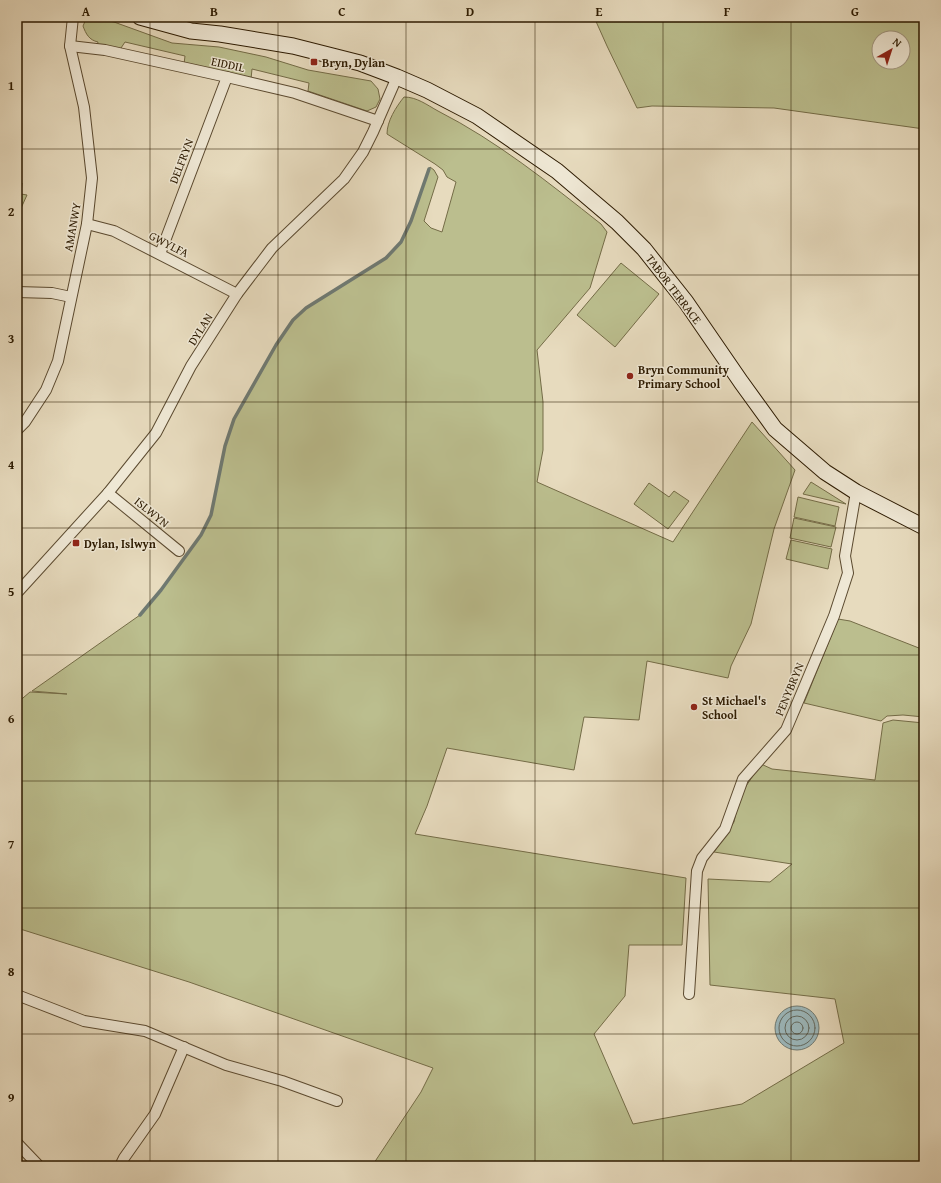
<svg xmlns="http://www.w3.org/2000/svg" width="941" height="1183" font-family="'Gentium Book Plus',serif">
	<rect width="100%" height="100%" fill="#e7dbbe"/>
	<filter id="stains"><feTurbulence type="fractalNoise" baseFrequency=".005" numOctaves="4"/><feColorMatrix values="0 0 0 0 .2 0 0 0 0 .09 0 0 0 0 .02 0 0 0 .5 -.17"/></filter>
	<radialGradient id="worn" r=".72"><stop offset=".6" stop-color="#630" stop-opacity="0"/><stop offset="1" stop-color="#630" stop-opacity=".3"/></radialGradient>
	<g fill="#bbbe8e" stroke="#746c47" fill-rule="evenodd">
		<path d="M92 17 114 22 172 43 219 47 266 57 308 70 371 81 378 89 380 99 376 107 367 111 308 91 309 83 252 69 251 79 184 64 185 56 125 42 119 51 97 46 98 42C89 40 86 34 83 26L86 19Z"/>
		<path d="M594 17H924V129L774 108 652 106 637 108 607 46ZM879 38H903V62H879Z"/>
		<path d="M404 97C417 97 427 105 438 111 497 141 549 183 601 224L607 232 590 288 537 350 543 402V450L537 482 673 542 752 422 795 470 774 529 751 624 731 666 728 678 647 661 639 720 584 717 574 770 447 748 427 806 415 834 686 878 682 945H629L625 996 594 1034 633 1124 742 1104 844 1043 835 999 710 985 708 879 770 882 792 864 714 852 734 822 740 795 761 764 772 769 875 780 883 723 893 720 924 723V1166H372L421 1092 433 1068 189 982 17 928V703L30 692 67 694 32 691 140 615 161 590 201 535 211 515 225 446 234 419 276 345 293 320 306 308 386 258 401 242 411 221 430 167 434 170 438 177 424 221 431 228 442 232 456 182 447 177 443 170 435 164 387 134C387 121 396 107 404 97Z"/>
		<path d="M17 183H22L21 194 27 195 17 217Z"/>
		<path d="M621 263 659 294 615 347 577 315Z"/>
		<path d="M811 482 846 504 803 494Z"/>
		<path d="M649 483 669 497 674 491 689 501 668 529 634 504Z"/>
		<path d="M798 497 839 507 835 526 794 517Z"/>
		<path d="M794 518 836 527 831 547 790 538Z"/>
		<path d="M791 540 832 549 828 569 786 559Z"/>
		<path d="M838 619 850 621 924 650V717L903 715 887 716 881 721 804 703Z"/>
	</g>
	<circle fill="#9cb8bc" stroke="#6f7971" cx="797" cy="1028" r="22"/>
	<g fill="none" stroke-linecap="round" stroke-linejoin="round">
		<g stroke="#64695e" stroke-width="1">
			<circle cx="797" cy="1028" r="18"/>
			<circle cx="797" cy="1028" r="12"/>
			<circle cx="797" cy="1028" r="6"/>
		</g>
		<path stroke="#6f7971" stroke-width="3.5" d="M140 615 161 590 201 535 211 515 225 446 234 419 276 345 293 320 306 308 386 258 401 242 411 221 429 169"/>
		<g stroke="#5b4a30" stroke-width="12">
			<g id="minor">
				<path d="M70 46 105 50 227 77 295 93 378 121"/>
				<path d="M87 224 114 231 237 294"/>
				<path d="M160 254 227 77"/>
				<path d="M17 292 52 293 71 297"/>
				<path d="M17 430 25 422 46 390 58 361 87 224 92 178 84 107 70 46 73 17"/>
				<path d="M108 493 179 551"/>
				<path d="M17 593 108 493 156 433 191 366 237 294 272 248 344 179 363 152 373 132 397 77"/>
				<path d="M689 994 697 871 702 858 725 829 743 779 786 730 797 704 834 616 848 573 845 556 856 492"/>
				<path d="M17 995 84 1021 145 1031 226 1065 282 1081 337 1101"/>
				<path d="M17 1143 39 1166"/>
				<path d="M120 1166 124 1158 155 1114 184 1047"/>
			</g>
		</g>
		<g stroke="#2c1a00" stroke-width="17">
			<path id="secondary" d="M140 17 191 31 220 34 293 46 360 63 397 77 427 90 477 116 557 171 617 222 644 249 686 302 741 382 775 429 825 472 856 492 924 527"/>
		</g>
		<use href="#minor" stroke="#efe8d5" stroke-width="10"/>
		<use href="#secondary" stroke="#efe8d5" stroke-width="15"/>
	</g>
	<path fill="none" stroke="#2c1a00" stroke-width="1" stroke-opacity="0.55" d="M150 17V1166M278 17V1166M406 17V1166M535 17V1166M663 17V1166M791 17V1166M17 149H924M17 275H924M17 402H924M17 528H924M17 655H924M17 781H924M17 908H924M17 1034H924"/>
	<g fill="#8f2418" stroke="#efe8d5" stroke-width="1.5">
		<rect x="310" y="58" width="8" height="8" rx="2"/>
		<circle cx="630" cy="376" r="4"/>
		<rect x="72" y="539" width="8" height="8" rx="2"/>
		<circle cx="694" cy="707" r="4"/>
	</g>
	<g text-anchor="middle" dominant-baseline="central" stroke-width="3" stroke-linejoin="round" paint-order="stroke">
		<g font-size="12" font-weight="bold" fill="#2c1a00" stroke="#efe8d5" text-anchor="start">
			<text x="322" y="62">Bryn, Dylan</text>
			<text x="638" y="369">Bryn Community<tspan x="638" dy="14">Primary School</tspan></text>
			<text x="84" y="543">Dylan, Islwyn</text>
			<text x="702" y="700">St Michael's<tspan x="702" dy="14">School</tspan></text>
		</g>
		<g font-size="12" fill="#2c1a00" stroke="#efe8d5">
			<text transform="translate(228 64) rotate(12)">EIDDIL</text>
			<text transform="translate(181 161) rotate(-69)">DELFRYN</text>
			<text transform="translate(72 227) rotate(-80)">AMANWY</text>
			<text transform="translate(169 244) rotate(27)">GWYLFA</text>
			<text transform="translate(674 289) rotate(53)">TABOR TERRACE</text>
			<text transform="translate(200 329) rotate(-58)">DYLAN</text>
			<text transform="translate(152 512) rotate(39)">ISLWYN</text>
			<text transform="translate(789 689) rotate(-67)">PENYBRYN</text>
		</g>
	</g>
	<rect width="941" height="1183" fill="none" stroke="#e7dbbe" stroke-width="44"/>
	<g transform="translate(891 50) rotate(39)"><circle r="19" fill="#efe8d5" stroke="#a19680"/>
	<path d="M0-3L7 15L0 10L-7 15Z" fill="#8f2418"/>
	<text y="-6" font-size="11" font-weight="bold" text-anchor="middle" fill="#2c1a00">N</text>
	</g>
	<rect x="22" y="22" width="897" height="1139" fill="none" stroke="#2c1a00" stroke-width="1.5"/>
	<g font-size="13" text-anchor="middle" font-weight="bold" fill="#2c1a00">
		<text x="86" y="16">A</text>
		<text x="214" y="16">B</text>
		<text x="342" y="16">C</text>
		<text x="470" y="16">D</text>
		<text x="599" y="16">E</text>
		<text x="727" y="16">F</text>
		<text x="855" y="16">G</text>
		<text x="11" y="90">1</text>
		<text x="11" y="216">2</text>
		<text x="11" y="343">3</text>
		<text x="11" y="469">4</text>
		<text x="11" y="596">5</text>
		<text x="11" y="723">6</text>
		<text x="11" y="849">7</text>
		<text x="11" y="976">8</text>
		<text x="11" y="1102">9</text>
	</g>
	<rect width="100%" height="100%" filter="url(#stains)"/>
	<rect width="100%" height="100%" fill="url(#worn)"/>
</svg>
